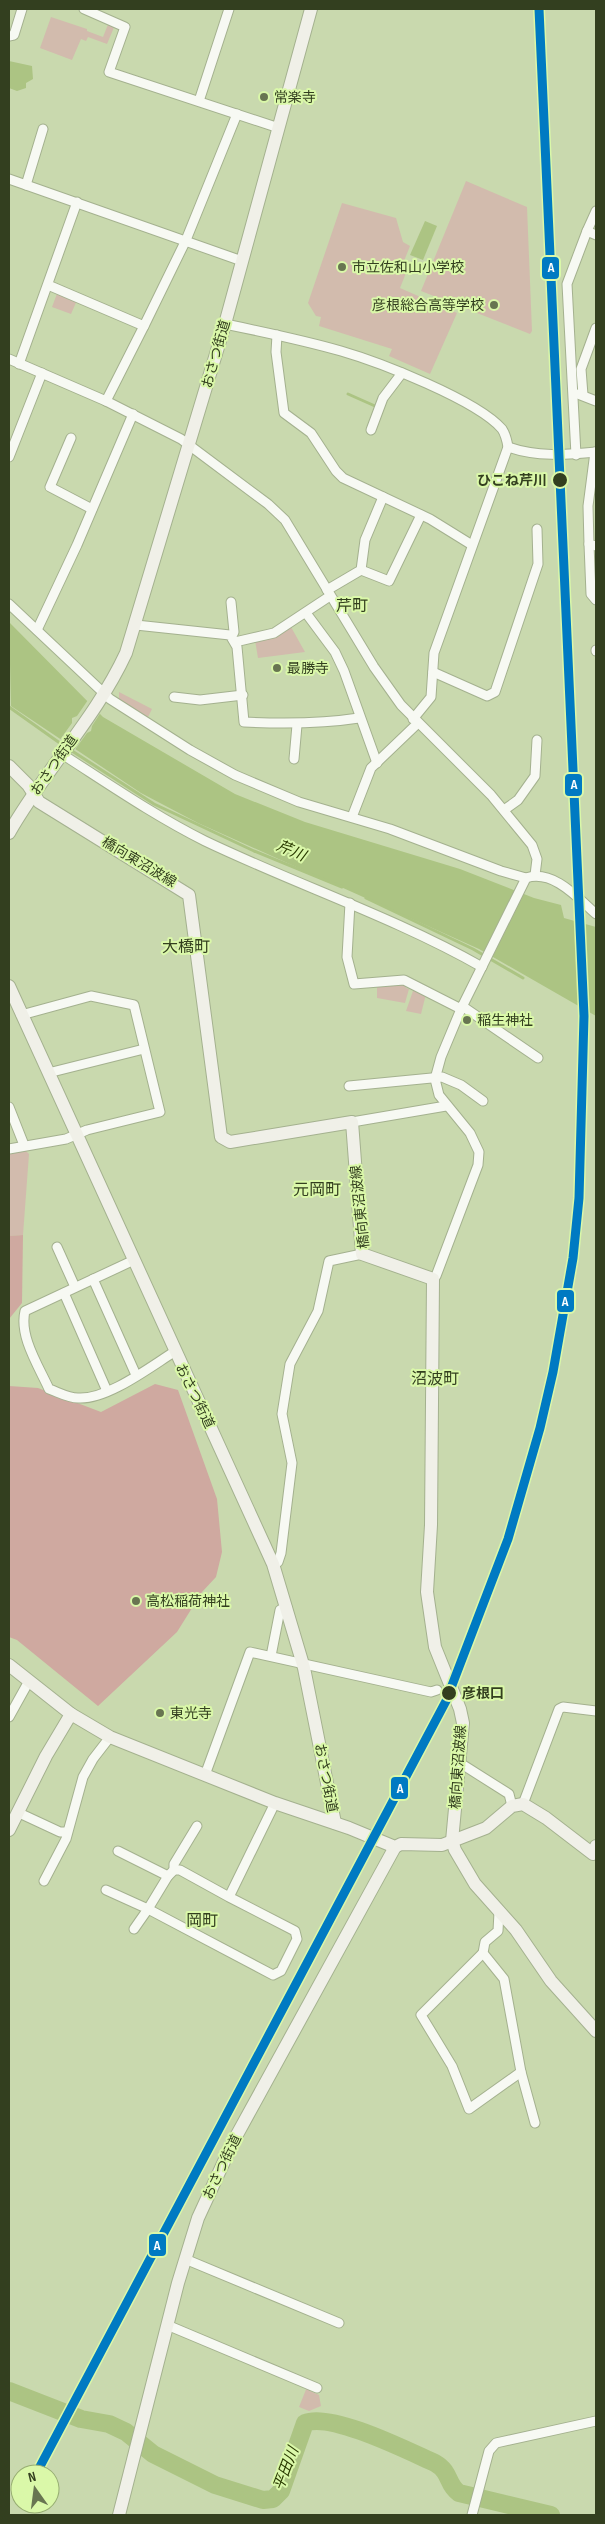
<svg xmlns="http://www.w3.org/2000/svg" width="605" height="2524" font-family="'Sofia Sans Condensed','Noto Sans JP',sans-serif">
	<rect width="100%" height="100%" fill="#c9d9ae"/>
	<g fill="#d2bbad">
		<path d="M51 17 87 29V31L103 37 109 22 115 25 107 44 88 37 86 41 81 39 72 60 40 48Z"/>
		<path d="M466 181 527 207 532 331 530 334 421 291Z"/>
		<path d="M342 203 396 218 403 242 410 246 404 261 410 263 400 288 457 313 430 374 389 356 392 349 319 326 321 317 316 316 308 303Z"/>
		<path d="M58 291 78 298 71 314 52 307Z"/>
		<path d="M291 627 305 652 258 658 255 640Z"/>
		<path d="M119 692 152 709 147 719 119 700Z"/>
		<path d="M405 983 406 988 409 989 405 1003 377 998V984Z"/>
		<path d="M414 988 426 994 421 1014 406 1011Z"/>
		<path d="M24 1149 29 1154 23 1235 9 1236V1152Z"/>
		<path d="M307 2387 310 2388V2391L319 2395 321 2406 309 2411 299 2407Z"/>
	</g>
	<g fill="#cfa9a0">
		<path d="M23 1235 22 1303 9 1319V1236Z"/>
		<path d="M155 1384 178 1390 217 1499 222 1552 216 1577 202 1592 177 1632 98 1706 17 1640 9 1637V1386L38 1388 101 1412Z"/>
	</g>
	<g fill="#acc483">
		<path d="M9 61 32 66 33 79 26 83V88L17 91 9 88Z"/>
		<path d="M425 221 437 226 423 260 410 255Z"/>
		<path d="M9 622 103 717 235 794 305 822 460 869 534 898 561 905 564 918 596 927V1016L479 949 198 823 141 793 11 706Z"/>
	</g>
	<path fill="#c9d9ae" d="M88 700 101 712 92 726 91 731 87 733 74 751 59 741 72 723V718L77 716Z"/>
	<g fill="none" stroke-linecap="round" stroke-linejoin="round">
		<g stroke="#acc483" stroke-width="3">
			<path d="M348 394 375 406"/>
			<path d="M9 707 64 746"/>
			<path d="M69 749 154 804 254 851 342 887"/>
			<path d="M366 898 473 949 523 978"/>
		</g>
		<path stroke="#acc483" stroke-width="18" d="M9 2391 81 2419 109 2424 126 2432 153 2454 215 2485 263 2500 273 2499 281 2491 305 2423C331 2412 408 2451 435 2463 452 2473 446 2484 459 2493L551 2515"/>
		<g stroke="#a4b18f" stroke-width="11">
			<g id="street">
				<path d="M84 9 125 27 109 72 279 128"/>
				<path d="M9 36 14 35 22 9"/>
				<path d="M199 101 229 9"/>
				<path d="M9 179 242 261"/>
				<path d="M26 185 43 129"/>
				<path d="M587 231 596 211"/>
				<path d="M48 285 144 326 186 240 237 114"/>
				<path d="M225 324C264 332 303 340 341 351 379 362 477 400 502 429 506 435 507 441 508 447L434 653 431 697 413 719"/>
				<path d="M277 335 276 352 284 413 311 433 336 471 343 478 430 519 472 545"/>
				<path d="M9 359 106 401 181 439 268 504 285 520 374 667 401 705 491 795 532 845 537 859 535 875"/>
				<path d="M19 364 77 202"/>
				<path d="M578 394 596 401"/>
				<path d="M583 395 581 369 596 328"/>
				<path d="M106 401 144 326"/>
				<path d="M371 430 383 398 402 373"/>
				<path d="M71 438 50 487 92 509"/>
				<path d="M508 447C536 457 567 455 596 452"/>
				<path d="M595 452 588 506 589 544 596 546"/>
				<path d="M576 455 567 284 587 231 596 235"/>
				<path d="M9 457 42 373"/>
				<path d="M589 544 591 594 596 600"/>
				<path d="M361 570 389 581 421 515"/>
				<path d="M327 590 361 570 365 540 383 497"/>
				<path d="M231 602 234 632 232 636"/>
				<path d="M9 604 110 699 190 750 235 775 299 802 390 829 501 871 526 878"/>
				<path d="M306 613 335 652 344 671 377 763"/>
				<path d="M136 625 230 635 237 647 244 722C284 724 320 724 359 718"/>
				<path d="M37 630 77 545 133 414"/>
				<path d="M235 642 274 633 330 596"/>
				<path d="M596 650V651"/>
				<path d="M433 672 487 696 495 692 538 564 537 529"/>
				<path d="M174 697 200 700 243 695"/>
				<path d="M68 758C113 787 157 817 205 841 297 885 394 917 482 967"/>
				<path d="M294 759 297 725"/>
				<path d="M504 810 518 800 535 776 537 740"/>
				<path d="M352 817 371 768 418 723"/>
				<path d="M350 903 347 957 354 984 404 980 461 1009"/>
				<path d="M462 1006 538 1058"/>
				<path d="M48 1073 144 1049"/>
				<path d="M349 1086 442 1077 461 1085 483 1101"/>
				<path d="M9 1107 24 1145"/>
				<path d="M352 1122 446 1106"/>
				<path d="M9 1149 66 1139 87 1130 160 1112 134 1005 91 996 21 1015"/>
				<path d="M57 1247 75 1287"/>
				<path d="M132 1261 25 1311C19 1336 38 1365 49 1389 58 1392 68 1398 78 1398 107 1400 150 1367 174 1352"/>
				<path d="M93 1279 136 1375"/>
				<path d="M433 1279 436 1276 478 1165 479 1152 470 1133 439 1095 435 1079 441 1057 461 1009 526 878C553 869 578 898 596 914"/>
				<path d="M64 1293 107 1391"/>
				<path d="M273 1564 278 1562 281 1553 292 1463 282 1414 290 1364 318 1311 329 1261 362 1254"/>
				<path d="M271 1656 280 1610 287 1607"/>
				<path d="M9 1717 29 1681"/>
				<path d="M460 1763 509 1794 512 1806"/>
				<path d="M205 1775 250 1652 431 1692 437 1690"/>
				<path d="M523 1804 559 1709 563 1707 596 1711"/>
				<path d="M17 1812 60 1832H67"/>
				<path d="M118 1851 168 1876"/>
				<path d="M174 1870V1864L197 1826"/>
				<path d="M44 1881 66 1839 83 1777 93 1759 110 1737"/>
				<path d="M106 1890 148 1909 134 1929"/>
				<path d="M229 1897 180 1870H174L168 1876 148 1909 273 1975 281 1971 297 1939 295 1931 229 1897 275 1803"/>
				<path d="M499 1912 498 1931 485 1942 483 1953 504 1979 521 2072 535 2123"/>
				<path d="M483 1953 421 2015 452 2066 469 2109 521 2072"/>
				<path d="M185 2259 339 2323"/>
				<path d="M167 2325 317 2388"/>
				<path d="M472 2515 489 2451 496 2443 596 2421"/>
			</g>
		</g>
		<g stroke="#a4b18f" stroke-width="14">
			<g id="secondary">
				<path d="M9 766 28 785 39 802 189 895 221 1137 230 1142 352 1122 362 1254 433 1279 431 1525 427 1592 435 1647 460 1709 463 1723 452 1841 455 1850 475 1884 516 1930 551 1981 596 2031"/>
				<path d="M9 833C44 771 96 718 126 653L225 324 311 9"/>
				<path d="M9 986 273 1564 304 1668 335 1823"/>
				<path d="M9 1665 71 1714 110 1737 275 1803 349 1828 395 1847 401 1844 442 1845 486 1828 512 1806 523 1804 546 1818 593 1854 596 1846"/>
				<path d="M9 1830 46 1756 71 1714"/>
				<path d="M119 2515 178 2283 198 2218 233 2142 395 1847"/>
			</g>
		</g>
		<use href="#street" stroke="#f7f9f3" stroke-width="9"/>
		<use href="#secondary" stroke="#f0f0e8" stroke-width="12"/>
		<g stroke="#daf8a9" stroke-width="12">
			<path id="rail-1" d="M36 2474 446 1701 508 1539 540 1428 553 1372 573 1258 579 1198 584 1016 539 9"/>
		</g>
		<use href="#rail-1" stroke="#007ac2" stroke-width="9"/>
	</g>
	<g fill="#687551" stroke="#daf8a9" stroke-width="2">
		<circle cx="264" cy="97" r="5"/>
		<circle cx="342" cy="267" r="5"/>
		<circle cx="494" cy="305" r="5"/>
		<circle cx="277" cy="668" r="5"/>
		<circle cx="467" cy="1020" r="5"/>
		<circle cx="136" cy="1601" r="5"/>
		<circle cx="160" cy="1713" r="5"/>
	</g>
	<g fill="#333f1f" stroke="#daf8a9" stroke-width="2">
		<circle cx="560" cy="480" r="8"/>
		<circle cx="449" cy="1693" r="8"/>
	</g>
	<g text-anchor="middle" dominant-baseline="central" stroke-width="4" stroke-linejoin="round" paint-order="stroke">
		<g font-size="14" fill="#333f1f" stroke="#daf8a9" text-anchor="start">
			<text x="274" y="97">常楽寺</text>
			<text x="352" y="267">市立佐和山小学校</text>
			<text x="484" y="305" text-anchor="end">彦根総合高等学校</text>
			<text x="287" y="668">最勝寺</text>
			<text x="477" y="1020">稲生神社</text>
			<text x="146" y="1601">高松稲荷神社</text>
			<text x="170" y="1713">東光寺</text>
		</g>
		<g font-size="14" fill="#333f1f" stroke="#daf8a9">
			<text transform="translate(216 354) rotate(-74)">おさつ街道</text>
			<text transform="translate(54 765) rotate(-55)">おさつ街道</text>
			<text transform="translate(139 862) rotate(31)">橋向東沼波線</text>
			<text transform="translate(360 1207) rotate(-96)">橋向東沼波線</text>
			<text transform="translate(195 1396) rotate(64)">おさつ街道</text>
			<text transform="translate(458 1767) rotate(-86)">橋向東沼波線</text>
			<text transform="translate(326 1778) rotate(79)">おさつ街道</text>
			<text transform="translate(222 2167) rotate(-64)">おさつ街道</text>
		</g>
		<g font-size="14" font-weight="bold" fill="#333f1f" stroke="#daf8a9" text-anchor="end">
			<text x="547" y="480">ひこね芹川</text>
			<text x="462" y="1693" text-anchor="start">彦根口</text>
		</g>
		<g font-size="15" font-style="italic" fill="#2a3a01" stroke="#daf8a9">
			<text transform="translate(291 851) rotate(23)">芹川</text>
			<text transform="translate(286 2469) rotate(-69)">平田川</text>
		</g>
		<g font-size="16" fill="#333f1f" stroke="#daf8a9">
			<text x="352" y="606">芹町</text>
			<text x="186" y="947">大橋町</text>
			<text x="317" y="1190">元岡町</text>
			<text x="435" y="1379">沼波町</text>
			<text x="202" y="1921">岡町</text>
		</g>
	</g>
	<g stroke="#daf8a9" stroke-width="2">
		<rect x="541" y="256" width="19" height="24" rx="5" fill="#007ac2"/>
		<rect x="564" y="773" width="19" height="24" rx="5" fill="#007ac2"/>
		<rect x="556" y="1289" width="19" height="24" rx="5" fill="#007ac2"/>
		<rect x="390" y="1776" width="19" height="24" rx="5" fill="#007ac2"/>
		<rect x="148" y="2233" width="19" height="24" rx="5" fill="#007ac2"/>
	</g>
	<g font-size="14" text-anchor="middle" font-weight="bold" fill="#fff">
		<text x="551" y="272">A</text>
		<text x="574" y="789">A</text>
		<text x="565" y="1306">A</text>
		<text x="400" y="1793">A</text>
		<text x="157" y="2250">A</text>
	</g>
	<rect width="605" height="2524" fill="none" stroke="#333f1f" stroke-width="20"/>
	<g transform="translate(35 2489) rotate(346)"><circle r="24" fill="#daf8a9" stroke="#97ae72"/>
	<path d="M0-4L9 19L0 12L-9 19Z" fill="#687551"/>
	<text y="-8" font-size="14" font-weight="bold" text-anchor="middle" fill="#333f1f">N</text>
	</g>
</svg>
